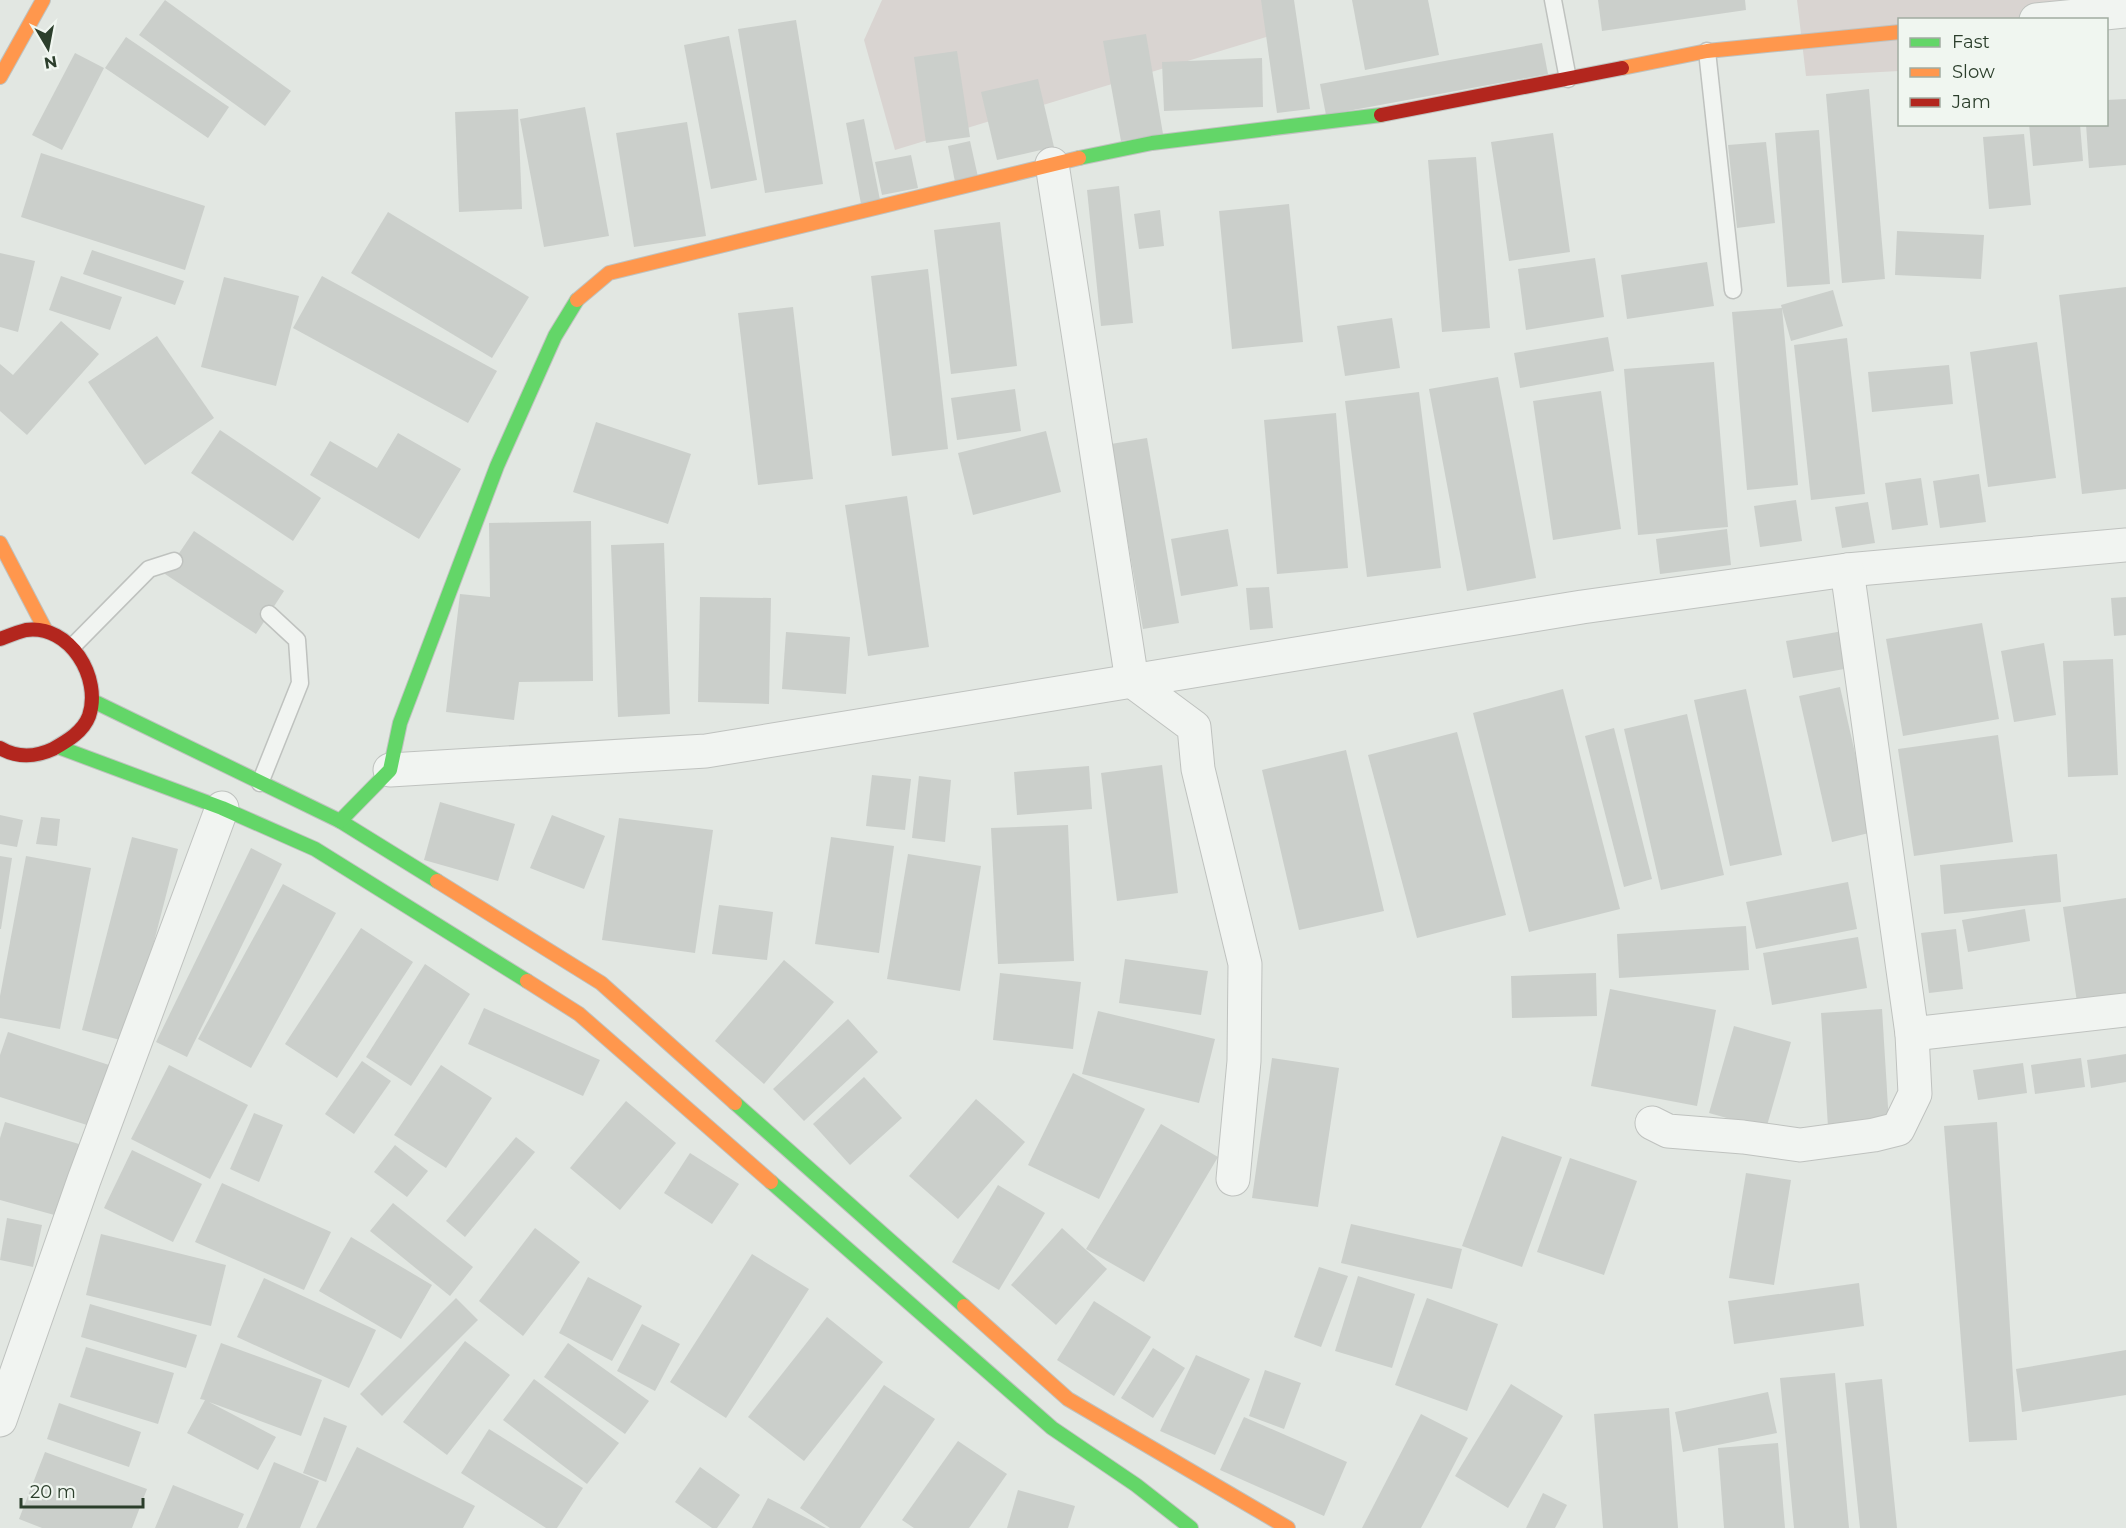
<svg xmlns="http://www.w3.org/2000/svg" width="2126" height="1528" font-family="Montserrat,sans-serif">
	<rect width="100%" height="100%" fill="#e2e7e2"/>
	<g fill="#d9d4d1">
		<path d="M882 0H1285L1289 30 895 150 864 40Z"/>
		<path d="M1797 0H2093L2095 19 1900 20 1899 71 1806 76Z"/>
	</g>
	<g fill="#cbcfcb">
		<path d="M165 0 291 91 265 126 139 35Z"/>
		<path d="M1261 0H1294L1310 109 1277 113Z"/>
		<path d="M1352 0H1428L1439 55 1365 70Z"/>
		<path d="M1598 0H1745L1746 10 1602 31Z"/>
		<path d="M796 20 823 184 765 193 738 29Z"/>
		<path d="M1146 34 1163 134 1121 141 1103 41Z"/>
		<path d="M729 36 757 180 711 189 684 45Z"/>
		<path d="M126 37 229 107 208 138 105 68Z"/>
		<path d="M1542 43 1548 74 1326 115 1320 84Z"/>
		<path d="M957 51 970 137 926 143 914 57Z"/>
		<path d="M75 53 104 68 62 150 32 135Z"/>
		<path d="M1262 58 1263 107 1164 111 1162 62Z"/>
		<path d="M1038 79 1054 147 997 160 981 92Z"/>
		<path d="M1869 89 1885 279 1842 283 1826 94Z"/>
		<path d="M2126 99V165L2089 168 2086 124H2106V100Z"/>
		<path d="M585 107 609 236 544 247 520 119Z"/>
		<path d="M518 109 522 209 459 212 455 112Z"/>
		<path d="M864 119 880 200 861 204 846 123Z"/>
		<path d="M687 122 706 236 634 247 616 133Z"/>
		<path d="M2029 124H2080L2083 161 2033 166Z"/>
		<path d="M1819 130 1830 284 1787 287 1775 133Z"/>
		<path d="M1553 133 1570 252 1509 261 1491 142Z"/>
		<path d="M2024 134 2031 205 1989 209 1983 137Z"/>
		<path d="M970 141 978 177 955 182 948 146Z"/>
		<path d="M1766 142 1775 223 1737 228 1728 145Z"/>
		<path d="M41 153 205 206 185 270 21 217Z"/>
		<path d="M911 155 918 188 882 195 875 162Z"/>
		<path d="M1476 157 1490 328 1442 332 1428 160Z"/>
		<path d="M1119 186 1133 323 1101 326 1087 190Z"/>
		<path d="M1289 204 1303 342 1232 349 1219 211Z"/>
		<path d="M1160 210 1164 246 1139 249 1134 214Z"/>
		<path d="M388 212 529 297 492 358 351 273Z"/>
		<path d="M1000 222 1017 366 951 374 934 230Z"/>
		<path d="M1897 231 1984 235 1981 279 1895 275Z"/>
		<path d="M92 250 184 281 175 305 83 274Z"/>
		<path d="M0 253 35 261 18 332 0 327Z"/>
		<path d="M1595 258 1604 317 1526 330 1518 269Z"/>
		<path d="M1707 262 1714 306 1627 319 1621 275Z"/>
		<path d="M928 269 948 449 892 456 871 276Z"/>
		<path d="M61 276 122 297 110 330 49 310Z"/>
		<path d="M322 276 497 371 468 423 293 328Z"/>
		<path d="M224 277 299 296 276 386 201 367Z"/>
		<path d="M2126 287V489L2082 494 2059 295Z"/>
		<path d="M1833 290 1843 326 1791 341 1781 305Z"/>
		<path d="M793 307 813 479 758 485 738 313Z"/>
		<path d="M1782 308 1798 485 1747 490 1732 312Z"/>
		<path d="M1392 318 1400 368 1345 376 1337 326Z"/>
		<path d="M61 321 99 354 27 435 0 411V364L13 375Z"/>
		<path d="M157 336 214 418 145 465 88 382Z"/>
		<path d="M1608 337 1614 371 1520 388 1514 353Z"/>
		<path d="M1847 338 1865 494 1811 500 1794 345Z"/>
		<path d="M2037 342 2056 478 1988 487 1970 352Z"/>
		<path d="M1714 362 1728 527 1638 535 1624 369Z"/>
		<path d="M1949 365 1953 404 1872 412 1868 372Z"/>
		<path d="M1498 377 1536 578 1467 591 1429 389Z"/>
		<path d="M1015 389 1021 431 957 440 951 398Z"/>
		<path d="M1601 391 1621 529 1553 540 1533 401Z"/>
		<path d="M1419 392 1441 568 1367 577 1345 401Z"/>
		<path d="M1336 413 1348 568 1277 574 1264 420Z"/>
		<path d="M596 422 691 454 668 524 573 492Z"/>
		<path d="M220 430 321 498 293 541 191 473Z"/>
		<path d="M1046 431 1061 492 973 515 958 453Z"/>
		<path d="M398 433 461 469 419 539 310 475 330 441 377 468Z"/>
		<path d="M1147 438 1179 623 1143 629 1111 444Z"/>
		<path d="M1979 474 1986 522 1940 528 1933 481Z"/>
		<path d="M1921 478 1928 525 1892 530 1885 483Z"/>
		<path d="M907 496 929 647 868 656 845 505Z"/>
		<path d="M1796 500 1802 541 1760 547 1754 506Z"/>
		<path d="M1868 502 1875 543 1842 548 1835 507Z"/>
		<path d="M591 521 593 681 519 682 514 720 446 712 460 594 490 597 489 523Z"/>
		<path d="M1228 529 1238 586 1181 596 1171 539Z"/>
		<path d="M1727 529 1731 565 1660 574 1656 539Z"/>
		<path d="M194 531 284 591 256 634 165 574Z"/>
		<path d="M664 543 670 714 618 717 611 545Z"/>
		<path d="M1269 587 1273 628 1250 630 1246 588Z"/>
		<path d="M700 597 771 598 769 704 698 702Z"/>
		<path d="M2126 597V635L2114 636 2111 598Z"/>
		<path d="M1982 623 1999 719 1903 736 1886 639Z"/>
		<path d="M1843 631 1850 668 1793 678 1786 641Z"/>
		<path d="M786 632 850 637 846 694 782 689Z"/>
		<path d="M2044 643 2056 715 2014 722 2001 651Z"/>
		<path d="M2113 659 2118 775 2068 777 2063 661Z"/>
		<path d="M1840 687 1873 832 1832 842 1799 696Z"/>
		<path d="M1563 689 1620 909 1529 932 1473 713Z"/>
		<path d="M1746 689 1782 855 1730 866 1694 700Z"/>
		<path d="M1687 714 1724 875 1661 890 1624 729Z"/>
		<path d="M1614 728 1652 879 1624 887 1585 736Z"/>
		<path d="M1457 732 1506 915 1417 938 1368 755Z"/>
		<path d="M1998 735 2013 842 1914 856 1898 749Z"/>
		<path d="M1346 750 1384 911 1299 930 1262 770Z"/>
		<path d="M1162 765 1178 893 1117 901 1101 773Z"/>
		<path d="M1089 766 1092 809 1017 815 1014 772Z"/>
		<path d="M872 775 911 779 905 830 866 826Z"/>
		<path d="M919 776 951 780 945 842 912 838Z"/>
		<path d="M440 802 515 824 498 881 424 860Z"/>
		<path d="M0 815 23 820 17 847 0 844Z"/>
		<path d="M552 815 605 836 584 889 530 868Z"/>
		<path d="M41 817 60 819 57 846 36 844Z"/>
		<path d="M619 818 713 830 695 953 602 940Z"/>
		<path d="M1068 825 1074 961 998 964 991 828Z"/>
		<path d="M132 837 178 849 128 1042 82 1030Z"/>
		<path d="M831 837 894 846 879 953 815 944Z"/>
		<path d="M251 848 282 864 187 1057 156 1042Z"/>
		<path d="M908 854 981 866 960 991 887 979Z"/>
		<path d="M2057 854 2061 902 1944 914 1940 865Z"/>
		<path d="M0 856 12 858 1 929H0Z"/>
		<path d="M26 856 91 868 60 1029 0 1018V996Z"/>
		<path d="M1848 882 1857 929 1756 949 1746 902Z"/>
		<path d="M283 884 336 913 251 1068 198 1039Z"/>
		<path d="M2126 898V1002L2078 1009 2063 907Z"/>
		<path d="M719 905 773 912 767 960 712 954Z"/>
		<path d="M2025 909 2030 941 1968 952 1962 920Z"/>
		<path d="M1746 926 1749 970 1619 978 1617 934Z"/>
		<path d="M361 928 413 962 337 1078 285 1044Z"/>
		<path d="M1956 929 1963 989 1929 993 1921 933Z"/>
		<path d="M1858 937 1867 988 1772 1005 1763 953Z"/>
		<path d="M1125 959 1208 971 1201 1015 1119 1003Z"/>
		<path d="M784 960 834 1002 764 1084 715 1041Z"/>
		<path d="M425 964 470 994 411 1086 366 1057Z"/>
		<path d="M1000 973 1081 982 1073 1049 993 1040Z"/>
		<path d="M1596 973 1597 1016 1512 1018 1511 976Z"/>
		<path d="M1610 989 1716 1010 1697 1106 1591 1086Z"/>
		<path d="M484 1008 600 1060 583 1096 468 1044Z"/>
		<path d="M1882 1009 1889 1123 1828 1127 1821 1013Z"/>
		<path d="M1098 1011 1215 1039 1199 1103 1082 1074Z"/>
		<path d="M848 1019 878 1052 804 1121 773 1089Z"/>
		<path d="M1734 1026 1791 1042 1766 1129 1709 1113Z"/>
		<path d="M8 1032 109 1065 90 1126 0 1097V1055Z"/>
		<path d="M2126 1054V1082L2091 1088 2087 1060Z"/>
		<path d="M1272 1058 1339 1068 1318 1207 1252 1198Z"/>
		<path d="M2081 1058 2085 1087 2035 1094 2031 1065Z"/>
		<path d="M362 1061 391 1081 354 1134 325 1114Z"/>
		<path d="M2023 1063 2027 1093 1978 1100 1973 1070Z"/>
		<path d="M169 1065 248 1105 210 1179 131 1139Z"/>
		<path d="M441 1065 492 1098 446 1168 394 1135Z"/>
		<path d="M1073 1073 1145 1109 1099 1199 1028 1165Z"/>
		<path d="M864 1077 902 1118 850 1165 813 1124Z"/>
		<path d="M976 1099 1025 1142 958 1219 909 1176Z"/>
		<path d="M626 1101 676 1143 620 1210 570 1168Z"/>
		<path d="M254 1113 283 1125 259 1182 230 1169Z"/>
		<path d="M5 1122 79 1144 58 1216 0 1200V1138Z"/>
		<path d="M1997 1122 2017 1440 1969 1442 1944 1126Z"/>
		<path d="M1161 1124 1218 1157 1144 1282 1086 1249Z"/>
		<path d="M1502 1136 1562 1157 1522 1267 1462 1246Z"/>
		<path d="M516 1137 535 1152 465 1237 446 1221Z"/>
		<path d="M395 1145 428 1171 407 1197 374 1172Z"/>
		<path d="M132 1150 202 1184 173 1242 104 1208Z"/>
		<path d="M690 1153 739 1184 712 1224 664 1193Z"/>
		<path d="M1570 1158 1637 1181 1604 1275 1537 1252Z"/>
		<path d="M1746 1173 1791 1180 1774 1285 1729 1278Z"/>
		<path d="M222 1183 331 1232 304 1290 195 1242Z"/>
		<path d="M998 1185 1045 1213 999 1290 952 1262Z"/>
		<path d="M393 1203 473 1267 450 1296 370 1231Z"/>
		<path d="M7 1218 42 1225 33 1267 0 1260Z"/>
		<path d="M1351 1224 1462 1249 1452 1289 1341 1263Z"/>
		<path d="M535 1228 580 1262 523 1336 479 1301Z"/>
		<path d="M1062 1228 1107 1269 1056 1325 1011 1285Z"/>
		<path d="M101 1234 226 1265 211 1326 86 1295Z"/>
		<path d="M351 1237 432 1285 401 1339 319 1291Z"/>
		<path d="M752 1254 809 1289 726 1418 670 1382Z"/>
		<path d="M1319 1267 1348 1276 1321 1347 1294 1337Z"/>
		<path d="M1358 1276 1415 1294 1392 1368 1335 1351Z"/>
		<path d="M588 1277 642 1306 612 1361 559 1333Z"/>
		<path d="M264 1278 376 1330 349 1388 237 1337Z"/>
		<path d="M1859 1283 1864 1326 1734 1344 1728 1301Z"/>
		<path d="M456 1298 478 1320 382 1416 360 1394Z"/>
		<path d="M1427 1298 1498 1324 1467 1411 1395 1385Z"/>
		<path d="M1094 1301 1151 1337 1114 1396 1057 1360Z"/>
		<path d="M90 1304 197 1335 186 1368 81 1337Z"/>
		<path d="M827 1317 883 1362 804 1461 748 1417Z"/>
		<path d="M642 1324 680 1344 655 1391 617 1371Z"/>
		<path d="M465 1341 510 1375 447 1455 403 1422Z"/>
		<path d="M221 1343 322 1380 301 1436 209 1402 276 1437 258 1470 187 1433 205 1400 200 1399Z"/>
		<path d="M568 1343 649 1401 625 1434 544 1377Z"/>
		<path d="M86 1347 174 1373 158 1424 70 1397Z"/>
		<path d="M1153 1348 1185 1368 1153 1418 1121 1398Z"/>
		<path d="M2126 1350V1395L2022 1412 2016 1369Z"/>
		<path d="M1196 1355 1250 1379 1215 1455 1160 1431Z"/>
		<path d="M1265 1370 1301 1383 1284 1429 1249 1416Z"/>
		<path d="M1835 1373 1849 1528H1794L1780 1378Z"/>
		<path d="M534 1379 619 1443 587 1484 503 1420Z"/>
		<path d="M1882 1379 1897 1528H1860L1845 1383Z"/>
		<path d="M1511 1384 1563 1416 1508 1508 1455 1476Z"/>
		<path d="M884 1385 935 1419 860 1528H830L800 1508Z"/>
		<path d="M1768 1392 1777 1433 1683 1452 1675 1412Z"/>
		<path d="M59 1403 141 1432 129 1467 47 1439Z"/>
		<path d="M1669 1408 1678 1528H1603L1594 1414Z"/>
		<path d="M1421 1414 1468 1438 1421 1528H1362Z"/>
		<path d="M324 1417 347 1426 326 1482 303 1473Z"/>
		<path d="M1244 1417 1347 1462 1324 1516 1220 1470Z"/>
		<path d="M489 1429 583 1488 557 1528H546L461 1473Z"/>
		<path d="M958 1441 1007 1474 969 1528H914L902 1520Z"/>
		<path d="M1778 1443 1785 1528H1724L1718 1448Z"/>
		<path d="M357 1447 475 1506 463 1528H316Z"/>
		<path d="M45 1452 147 1489 132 1528H42L19 1519Z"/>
		<path d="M274 1462 319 1481 300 1528H246Z"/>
		<path d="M700 1467 740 1495 717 1528H712L675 1502Z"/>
		<path d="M173 1485 244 1514 238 1528H155Z"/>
		<path d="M1018 1490 1075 1506 1068 1528H1007Z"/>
		<path d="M1543 1493 1567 1505 1555 1528H1526Z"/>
		<path d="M768 1498 826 1528H752Z"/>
	</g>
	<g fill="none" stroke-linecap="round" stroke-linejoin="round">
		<g stroke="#bfc2bf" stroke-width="19">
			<g id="lane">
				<path d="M1553 0 1568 79"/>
				<path d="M1707 51 1733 290"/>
				<path d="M73 646 149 569 174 561"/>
				<path d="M260 783 300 683 297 640 269 614"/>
			</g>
		</g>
		<g stroke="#bfc2bf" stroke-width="35">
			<g id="street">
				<path d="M2036 20 2126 11"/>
				<path d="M1052 164 1132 681 1194 727 1198 769 1245 964 1244 1061 1233 1179"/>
				<path d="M390 770 706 751 1582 607 1847 570 2126 545"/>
				<path d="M1912 1034 2126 1010"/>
				<path d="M1652 1123 1668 1131 1743 1137 1800 1145 1874 1135 1898 1129 1915 1094 1912 1034 1847 570"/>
				<path d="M0 1420 84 1180 222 808"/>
			</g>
		</g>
		<g stroke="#bfc2bf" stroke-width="16">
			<g id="fast">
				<path d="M1079 158 1152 143 1381 115"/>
				<path d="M93 701 340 821 437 881"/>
				<path d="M61 748 222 808 315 849 527 981"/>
				<path d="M340 821 390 770 400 723 497 466 555 336 577 300"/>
				<path d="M735 1103 964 1306"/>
				<path d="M771 1182 1052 1428 1136 1485 1191 1528"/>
			</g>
		</g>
		<g stroke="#bfc2bf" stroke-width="16">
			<g id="slow">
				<path d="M1622 68 1707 51 1900 32"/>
				<path d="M0 77 43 0"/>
				<path d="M577 300 609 273 1079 158"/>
				<path d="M0 543 46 631"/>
				<path d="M437 881 601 983 735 1103"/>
				<path d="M527 981 579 1014 771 1182"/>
				<path d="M964 1306 1068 1399 1288 1528"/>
			</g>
		</g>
		<g stroke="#bfc2bf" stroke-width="16">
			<g id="jam">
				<path d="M1381 115 1622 68"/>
				<path d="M0 639C8 636 18 632 26 630 70 624 102 678 89 716 83 732 67 741 53 749 36 757 17 758 0 748"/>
			</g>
		</g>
		<use href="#lane" stroke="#f1f4f1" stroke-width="16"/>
		<use href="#street" stroke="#f1f4f1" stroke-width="33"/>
		<use href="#fast" stroke="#63d668" stroke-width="14"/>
		<use href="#slow" stroke="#ff974d" stroke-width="14"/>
		<use href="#jam" stroke="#b3261e" stroke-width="14"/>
	</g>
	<rect x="1898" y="18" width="210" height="108" fill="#f0f6f0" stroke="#a1aca1" stroke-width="1.5"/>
	<rect x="1910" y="38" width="30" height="9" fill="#63d668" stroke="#a1aca1" stroke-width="1.5"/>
	<text x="1952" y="48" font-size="18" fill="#2b3e2b">Fast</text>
	<rect x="1910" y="68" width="30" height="9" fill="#ff974d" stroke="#a1aca1" stroke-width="1.5"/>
	<text x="1952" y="78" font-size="18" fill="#2b3e2b">Slow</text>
	<rect x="1910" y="98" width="30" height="9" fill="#b3261e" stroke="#a1aca1" stroke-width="1.5"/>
	<text x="1952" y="108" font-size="18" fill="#2b3e2b">Jam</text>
	<g transform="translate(48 48) rotate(170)" stroke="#f0f6f0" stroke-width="4.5" paint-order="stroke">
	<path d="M0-4.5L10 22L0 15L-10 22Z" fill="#2b3e2b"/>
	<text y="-9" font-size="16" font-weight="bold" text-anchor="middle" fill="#2b3e2b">N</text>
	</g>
	<path d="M21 1498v9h122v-9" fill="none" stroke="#2b3e2b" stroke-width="3"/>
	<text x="30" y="1498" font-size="18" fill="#2b3e2b" stroke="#f0f6f0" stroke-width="4.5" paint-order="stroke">20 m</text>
</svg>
